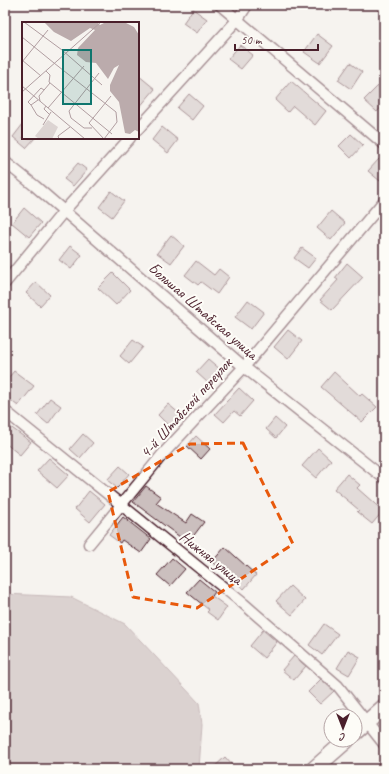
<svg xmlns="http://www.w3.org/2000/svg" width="389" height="774" font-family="Caveat,sans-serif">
	<rect width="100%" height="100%" fill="#f6f3ef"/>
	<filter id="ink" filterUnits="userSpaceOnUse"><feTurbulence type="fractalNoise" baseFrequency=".025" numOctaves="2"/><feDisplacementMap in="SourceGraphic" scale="8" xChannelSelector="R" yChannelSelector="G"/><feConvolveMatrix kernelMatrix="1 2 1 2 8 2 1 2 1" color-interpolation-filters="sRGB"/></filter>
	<g filter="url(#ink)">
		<path fill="#bbabac" stroke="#8e7378" d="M5 594 71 597 125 624 199 703 202 724 199 769H5Z"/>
		<g fill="#cbbfbe" stroke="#4a1f2b">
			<path d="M193 9 207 19 197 33 183 23Z"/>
			<path d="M317 34 333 46 320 63 304 52Z"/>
			<path d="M240 45 253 55 241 69 228 59Z"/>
			<path d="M350 63 362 72 351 89 338 80Z"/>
			<path d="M138 75 155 89 138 109Z"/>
			<path d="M291 81 326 111 315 125 293 106 288 112 275 100Z"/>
			<path d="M378 86 384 92V104L377 112 364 100Z"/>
			<path d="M189 94 203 106 192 120 177 108Z"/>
			<path d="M23 124V138H35L26 148 13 137Z"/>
			<path d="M162 127 178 140 168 153 152 140Z"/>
			<path d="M351 134 363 145 351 158 339 146Z"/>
			<path d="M379 159 384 164V177L380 181 368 171Z"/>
			<path d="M78 163 87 170 73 186 64 179Z"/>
			<path d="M111 191 124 201 112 217 99 207Z"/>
			<path d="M24 208 41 223 29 237 12 223Z"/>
			<path d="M331 211 345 223 331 240 317 228Z"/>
			<path d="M171 235 184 246 171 263 157 253Z"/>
			<path d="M70 246 82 255 71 269 59 260Z"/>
			<path d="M302 248 316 258 308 268 294 258Z"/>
			<path d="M196 261 214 275 219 269 229 277 217 294 201 282 198 285 185 275Z"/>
			<path d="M347 263 363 277 332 310 320 300 338 280 335 278Z"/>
			<path d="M113 273 130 290 116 305 98 288Z"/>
			<path d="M36 282 50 295 40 306 26 293Z"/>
			<path d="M248 300 264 312 251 329 235 317Z"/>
			<path d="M288 330 302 341 288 359 274 347Z"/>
			<path d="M133 340 143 347 129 364 120 356Z"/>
			<path d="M208 359 221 370 208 383 196 372Z"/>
			<path d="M14 371 34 386 18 406 5 396V382Z"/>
			<path d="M334 372 360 396 362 394 377 407 362 422 321 387Z"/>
			<path d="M239 388 253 401 240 416 234 411 224 422 215 414Z"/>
			<path d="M50 398 61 406 48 424 37 415Z"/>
			<path d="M168 404 181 415 170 427 158 415Z"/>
			<path d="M275 418 285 427 276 438 266 429Z"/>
			<path d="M5 423 31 442 20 455 5 443Z"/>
			<path d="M83 434 93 443 80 458 70 449Z"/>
			<path d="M196 436 210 449 201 459 187 446Z"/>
			<path d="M318 448 331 460 316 478 302 466Z"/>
			<path d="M49 458 69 475 57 488 37 471Z"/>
			<path d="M120 466 129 474 117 488 107 480Z"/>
			<path d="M347 474 360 485 357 488 383 511 372 524 357 512 359 510 334 489Z"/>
			<path d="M146 486 161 497 156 503 186 523 192 514 204 522 188 543 133 502Z"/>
			<path d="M89 491 105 504 90 522 75 509Z"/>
			<path d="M123 517 151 539 141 553 122 540 120 543 109 535Z"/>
			<path d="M225 547 256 575 244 589 212 562Z"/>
			<path d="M172 558 185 569 170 586 157 575Z"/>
			<path d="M199 579 215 592 212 596 227 607 218 620 207 612 209 610 187 592Z"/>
			<path d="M290 586 305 600 292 615 276 601Z"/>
			<path d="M324 624 338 634 322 655 309 645Z"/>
			<path d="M263 630 277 642 264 658 250 646Z"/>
			<path d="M348 650 360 657 349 675 337 668Z"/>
			<path d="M294 656 306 666 294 680 282 670Z"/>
			<path d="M321 679 334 691 320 704 308 692Z"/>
			<path d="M225 757 232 765 227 769H212Z"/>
		</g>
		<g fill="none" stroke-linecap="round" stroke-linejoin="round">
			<g stroke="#4a1f2b" stroke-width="13">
				<g id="street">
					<path d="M220 5 384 144"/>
					<path d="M138 129 238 19 247 5"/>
					<path d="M5 162 35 186 244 367 384 478"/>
					<path d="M5 283 64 211 130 138"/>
					<path d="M5 411 244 604 338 686 384 744"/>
					<path d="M89 544 162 455 244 367 384 201"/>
				</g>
			</g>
			<g stroke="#4a1f2b" stroke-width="18">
				<g id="primary">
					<path d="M355 733 384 707"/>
					<path d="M314 769 347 740"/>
				</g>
			</g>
			<use href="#street" stroke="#fdfcf7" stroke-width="10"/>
			<use href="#primary" stroke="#fdfcf7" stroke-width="15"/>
		</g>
	</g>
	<path d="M0 0H389V774H0ZM243 443 293 544 197 608 133 597 108 492 190 444Z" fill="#f6f3ef" fill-opacity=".55" fill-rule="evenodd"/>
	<path fill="none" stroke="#e8590c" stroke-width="3" stroke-dasharray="8 5" stroke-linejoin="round" d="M243 443 293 544 197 608 133 597 108 492 190 444Z"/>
	<g text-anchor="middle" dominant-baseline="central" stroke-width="4" stroke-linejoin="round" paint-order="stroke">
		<g font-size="16" fill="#4a1f2b" stroke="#fdfcf7">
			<text transform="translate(203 311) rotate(41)">Большая Штабская улица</text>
			<text transform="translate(186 408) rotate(-48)">4-й Штабской переулок</text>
			<text transform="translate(211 558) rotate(39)">Нижняя улица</text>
		</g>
	</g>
	<g transform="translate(22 22)">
		<rect width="117" height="117" fill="#f6f3ef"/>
		<path d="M26 98 36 105 30 117H17L13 114Z" fill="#dcd4d2"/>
		<path d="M22 0H75L78 3 84 0H102L112 5 117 13V110L113 108 108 112 103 111 97 80 88 69V63L97 43 92 46 86 57 74 41 64 40 55 33 56 26 73 8 68 6 49 19 32 10Z" fill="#bbabac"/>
		<path fill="none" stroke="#b19ea1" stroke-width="1" d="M2 0 40 28 80 63M0 15 32 41M0 38 19 54M0 40 26 8M32 41 94 90 95 100 82 117M24 49 28 53 27 60 90 112M0 64 63 117M0 70 79 0M16 78 9 83 6 80 19 66 22 68M18 79 17 74 28 61M9 83 15 93 22 97M24 84 22 87 28 93M26 86 62 44M21 103 29 90M70 106H62L49 96 47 89 77 51M37 117 36 114 48 105M82 117 67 101 89 74"/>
		<path fill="#0f766e" fill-opacity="0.15" stroke="#0f766e" stroke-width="2" d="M41 28H69V82H41Z"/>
		<rect width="117" height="117" fill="none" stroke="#4a1f2b" stroke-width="2"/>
	</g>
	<rect width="389" height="774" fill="none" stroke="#fdfcf7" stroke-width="20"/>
	<rect x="10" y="10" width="369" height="754" fill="none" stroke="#4a1f2b" stroke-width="1.5" filter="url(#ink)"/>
	<g transform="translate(343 728) rotate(180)"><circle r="19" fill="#fdfcf7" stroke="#b5a4a5"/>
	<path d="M0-3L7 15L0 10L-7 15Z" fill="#4a1f2b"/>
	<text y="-6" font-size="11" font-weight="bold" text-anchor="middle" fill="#4a1f2b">С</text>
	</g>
	<path d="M235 44v6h83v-6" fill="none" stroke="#4a1f2b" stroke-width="2"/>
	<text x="241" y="44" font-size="12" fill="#4a1f2b" stroke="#fdfcf7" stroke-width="3" paint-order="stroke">50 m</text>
</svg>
